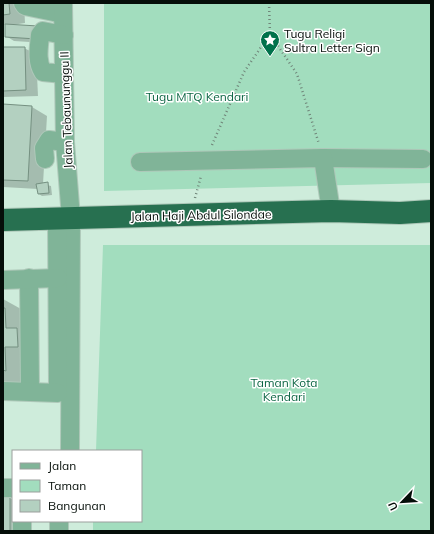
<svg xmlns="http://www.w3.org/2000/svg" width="434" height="534" font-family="Mulish,sans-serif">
	<rect width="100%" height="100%" fill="#ceecdb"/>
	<g fill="#a2ddbe">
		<path d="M104 3H431V183L104 191Z"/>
		<path d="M103 245H431V531H93V521H141V451H96Z"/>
	</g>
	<g fill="#0003">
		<path d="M3 3H24L25 23 12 25 45 43 14 41 6 36V24L3 25Z"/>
		<path d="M3 48H24L36 54 38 96 3 97Z"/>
		<path d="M3 105 32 107 47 116 43 184 51 186 52 195 42 196 39 194 38 189 3 187Z"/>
		<path d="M3 299 21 309 23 382 3 393Z"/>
		<path d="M3 497 13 499V521L30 531H3Z"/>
	</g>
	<g fill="#b3d0c0" stroke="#759081">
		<path d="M3 3H9L10 14 3 15Z"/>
		<path d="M5 24 38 26 37 39 5 37Z"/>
		<path d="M3 47H25L26 90 3 91Z"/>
		<path d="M3 104 32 106 28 181 3 180Z"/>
		<path d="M48 182 49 193 38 194 36 184Z"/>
		<path d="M3 308H5L6 328H17L18 347H5L6 371 3 370Z"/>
		<rect x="3" y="496" width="7" height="35"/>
	</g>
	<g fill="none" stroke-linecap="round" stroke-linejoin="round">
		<g stroke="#aec8b9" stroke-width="20">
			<g id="minor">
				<path d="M23 3 25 6 63 14"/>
				<path d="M63 3 65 142 71 218 70 451"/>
				<path d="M63 74 43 72C36 61 39 47 40 35L43 31 64 35"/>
				<path d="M323 158 423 159"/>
				<path d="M45 159 44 148 49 140 65 142"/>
				<path d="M140 162 323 158 331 211"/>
				<path d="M57 218 58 386"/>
				<path d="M29 278 30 391"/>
				<path d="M3 280 58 278"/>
				<path d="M3 391 58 393"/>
				<path d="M3 488H13"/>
				<path d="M22 521V531"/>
				<path d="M59 531V521"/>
			</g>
		</g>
		<g stroke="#aec8b9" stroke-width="24">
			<path id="highway" d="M3 220 331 211 400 213 431 211"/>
		</g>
		<g stroke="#708579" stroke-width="2.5" stroke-dasharray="1 3" stroke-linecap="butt">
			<path d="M269 3 270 34"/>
			<path d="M212 145 244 72 270 34 297 74 319 144"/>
			<path d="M195 198 201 176"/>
		</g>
		<use href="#minor" stroke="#80b498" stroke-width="18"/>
		<use href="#highway" stroke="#277050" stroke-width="22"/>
	</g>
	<defs>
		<g id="sight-pin" transform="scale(1)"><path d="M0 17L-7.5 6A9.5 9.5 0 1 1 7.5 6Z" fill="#01724b" stroke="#fff"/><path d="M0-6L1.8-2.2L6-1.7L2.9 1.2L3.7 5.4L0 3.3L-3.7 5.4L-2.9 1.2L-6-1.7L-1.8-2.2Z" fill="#fff"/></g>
	</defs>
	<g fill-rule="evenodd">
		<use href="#sight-pin" x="270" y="40"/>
	</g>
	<g text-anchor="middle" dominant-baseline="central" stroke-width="3" stroke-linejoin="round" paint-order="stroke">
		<g font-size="12" fill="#050e09" stroke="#fff" text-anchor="start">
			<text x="284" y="33">Tugu Religi<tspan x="284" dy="14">Sultra Letter Sign</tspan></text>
		</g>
		<g font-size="12" fill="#0b6543" stroke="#fff">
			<text x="197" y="96">Tugu MTQ Kendari</text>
			<text x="284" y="382">Taman Kota<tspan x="284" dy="14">Kendari</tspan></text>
		</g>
		<g font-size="12" fill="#050e09" stroke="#fff">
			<text transform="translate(66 110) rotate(-92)">Jalan Tebaununggu II</text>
			<text transform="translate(201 215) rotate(-1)">Jalan Haji Abdul Silondae</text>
		</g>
	</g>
	<rect width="434" height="534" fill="none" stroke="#050e09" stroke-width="8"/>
	<rect x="12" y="450" width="130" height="72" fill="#ffffff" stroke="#9b9f9d"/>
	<rect x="20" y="463" width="20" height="6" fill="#80b498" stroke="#9b9f9d"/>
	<text x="48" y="470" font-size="12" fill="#050e09">Jalan</text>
	<rect x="20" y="480" width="20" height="12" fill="#a2ddbe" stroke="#9b9f9d"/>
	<text x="48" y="490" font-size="12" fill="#050e09">Taman</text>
	<rect x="20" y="500" width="20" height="12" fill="#b3d0c0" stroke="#9b9f9d"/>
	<text x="48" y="510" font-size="12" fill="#050e09">Bangunan</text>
	<g transform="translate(402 502) rotate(245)" stroke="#ffffff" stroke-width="3" paint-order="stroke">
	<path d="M0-3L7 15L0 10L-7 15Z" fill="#050e09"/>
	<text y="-6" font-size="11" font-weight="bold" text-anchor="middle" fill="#050e09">U</text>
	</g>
</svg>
